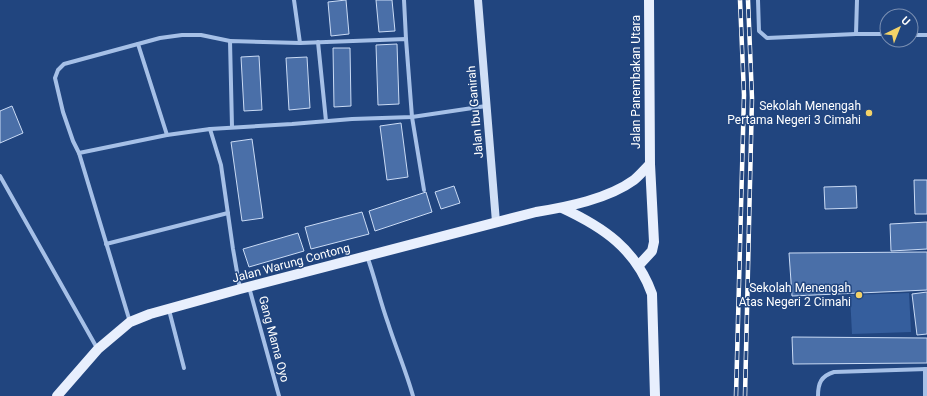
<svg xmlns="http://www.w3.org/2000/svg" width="927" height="396" font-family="Roboto,sans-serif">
	<rect width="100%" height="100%" fill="#21457f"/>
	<path fill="#355e9d" d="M909 293 911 332 852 334 850 295Z"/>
	<g fill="#4a6fa8" stroke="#cadbf5">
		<path d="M346 0 349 34 331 36 328 2Z"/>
		<path d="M376 0H392L395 31 379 32Z"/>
		<path d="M397 44 399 104 378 105 376 45Z"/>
		<path d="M333 48H350L351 106 334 107Z"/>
		<path d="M259 56 262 110 244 111 241 57Z"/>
		<path d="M307 57 310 108 289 110 286 58Z"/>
		<path d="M12 106 23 133 0 143V111Z"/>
		<path d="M401 123 408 177 387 180 380 126Z"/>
		<path d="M252 139 263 218 242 221 231 142Z"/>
		<path d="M914 180H927V214H915Z"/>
		<path d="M454 186 460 203 441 209 435 192Z"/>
		<path d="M856 186 857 208 825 209 824 187Z"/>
		<path d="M426 192 432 212 375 231 369 211Z"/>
		<path d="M362 212 369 234 311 249 305 227Z"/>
		<path d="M927 222V249L891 251 890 224Z"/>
		<path d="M298 233 304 251 249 267 243 249Z"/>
		<path d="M927 252V290L792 296 789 253Z"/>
		<path d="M927 292V334L917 335 912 294Z"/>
		<path d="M792 337 927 338V363L793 364Z"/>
	</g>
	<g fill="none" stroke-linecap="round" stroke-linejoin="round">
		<g stroke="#a6c0e7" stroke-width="4">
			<path d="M294 0 300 43"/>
			<path d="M404 0 406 39"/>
			<path d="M758 0 759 31 767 38 856 34H887"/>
			<path d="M856 34 857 0"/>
			<path d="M911 35H927"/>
			<path d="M318 42 326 121"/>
			<path d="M138 44 167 135"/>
			<path d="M232 127 230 41 300 43 406 39 412 117 424 190"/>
			<path d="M210 129 221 165 233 249 240 289"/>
			<path d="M79 153 73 141 63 112 55 78 58 70 64 64 160 38 182 35H201L230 41"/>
			<path d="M0 176 97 348"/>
			<path d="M106 244 228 213"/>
			<path d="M367 256C375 278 380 301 388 323 396 348 406 371 413 396"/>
			<path d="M249 287 279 396"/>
			<path d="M169 310 184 368"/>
			<path d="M130 322 79 153 167 135 210 129 292 124 352 119 412 117 486 106"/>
			<path d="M818 396C818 383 821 376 834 372L927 369"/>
			<path d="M925 396V369"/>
		</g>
		<path stroke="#d0dff6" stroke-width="8" d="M478 0 496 222"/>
		<g stroke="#e8effd" stroke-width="10">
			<path d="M562 208C603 227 636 249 652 294L655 396"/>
			<path d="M639 265 652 251 654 242 650 164 649 0"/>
			<path d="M57 396 98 349 130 322 150 314 240 289 536 212C567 207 608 199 634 180 640 175 645 169 650 164"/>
		</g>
		<g stroke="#fff" stroke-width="4.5">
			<g id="rail">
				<path d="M736 396 744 95 740 0"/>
				<path d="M745 396 752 98 748 0"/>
			</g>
		</g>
		<use href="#rail" stroke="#21457f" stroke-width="3" stroke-dasharray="9" stroke-linecap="butt"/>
	</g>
	<g fill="#f3d268" stroke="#21457f" stroke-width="1.5">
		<circle cx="869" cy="113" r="4"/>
		<circle cx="859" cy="295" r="4"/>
	</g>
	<g text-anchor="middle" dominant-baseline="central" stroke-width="3" stroke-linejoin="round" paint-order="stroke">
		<g font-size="12" fill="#fff" stroke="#21457f">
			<text transform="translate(636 82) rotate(-90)">Jalan Panembakan Utara</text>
			<text transform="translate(475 112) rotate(-95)">Jalan Ibu Ganirah</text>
			<text transform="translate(291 263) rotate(-15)">Jalan Warung Contong</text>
			<text transform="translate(274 339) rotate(75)">Gang Mama Oyo</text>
		</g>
		<g font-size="12" fill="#fff" stroke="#21457f" text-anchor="end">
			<text x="861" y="106">Sekolah Menengah<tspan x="861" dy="14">Pertama Negeri 3 Cimahi</tspan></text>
			<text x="851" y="288">Sekolah Menengah<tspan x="851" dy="14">Atas Negeri 2 Cimahi</tspan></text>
		</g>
	</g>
	<g transform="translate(899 28) rotate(43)"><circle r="19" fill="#21457f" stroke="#7a8fb2"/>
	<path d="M0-3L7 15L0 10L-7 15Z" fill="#f3d268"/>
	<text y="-6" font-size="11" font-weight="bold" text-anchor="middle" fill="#ffffff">U</text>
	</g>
</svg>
